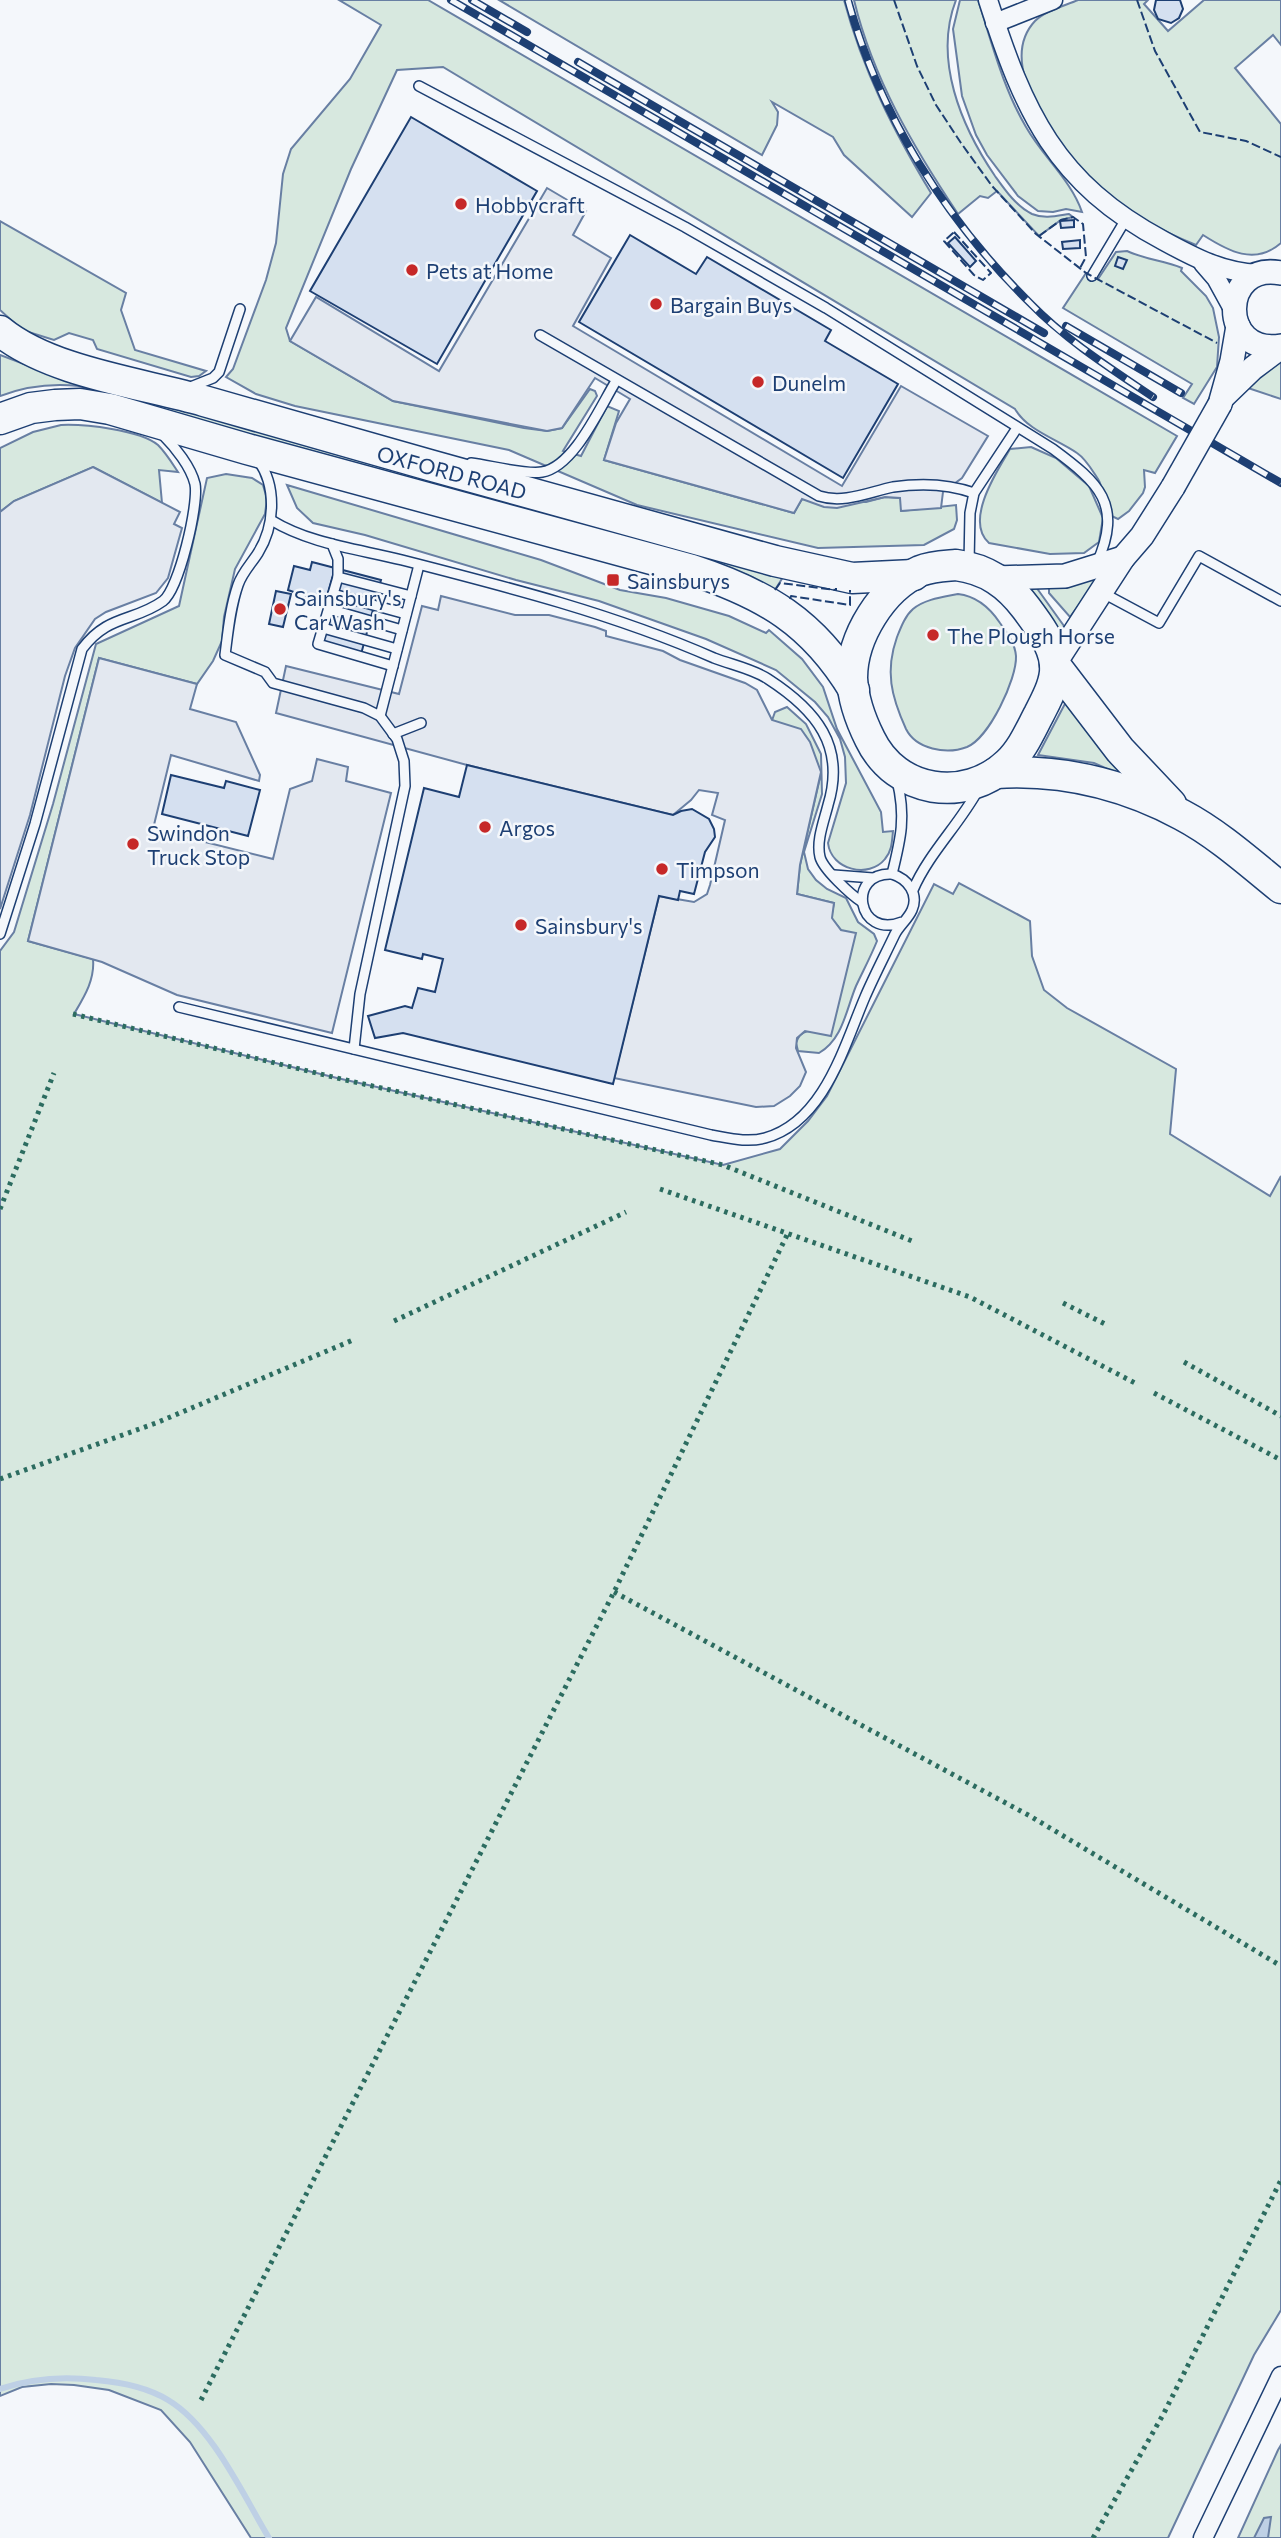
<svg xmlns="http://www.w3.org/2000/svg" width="1281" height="2538" font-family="Commissioner,sans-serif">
	<rect width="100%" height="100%" fill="#f4f7fb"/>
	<g fill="#d7e8df" stroke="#687fa3" stroke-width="2">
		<path d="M339 0H428L1177 436 1155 473 1144 470 1145 487 1143 493 1129 511 1118 519C1093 509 1109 496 1098 479 1092 470 1086 459 1077 453 1057 439 1028 431 1015 409L443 67 397 70 351 169 286 328 290 341 393 401 524 428 547 431 562 428 590 389 595 391 597 396 563 451 581 456 607 406 619 411 604 460 794 513 802 499 866 502 885 497 901 498 902 511 956 505 957 520 954 529 924 545 818 548 637 505 509 450 295 406 256 394 226 377 233 369 266 280 276 243 283 174 291 149 350 79 381 25Z"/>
		<path d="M499 0H844C863 71 893 130 931 193L912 217 844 155 833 137 772 102 778 112 777 125 762 155Z"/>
		<path d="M854 0H956C933 59 961 126 995 176 1005 190 1016 206 1032 214 1044 219 1056 216 1069 214L1073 217 1061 220 1039 236 997 191 988 198 980 196 958 214C914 148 873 79 854 0Z"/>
		<path d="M960 0H978C992 43 1003 88 1026 127 1043 157 1071 180 1082 212L1066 209 1053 212 1038 211 1018 196 987 155 976 135 962 96 953 29Z"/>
		<path d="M1078 0H1148L1144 4 1168 31 1204 0H1281V45L1273 35 1235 68 1281 124V243C1255 266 1228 251 1203 235L1196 245C1164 232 1129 214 1103 191 1068 159 991 68 1035 21 1045 11 1064 6 1078 0Z"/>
		<path d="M0 221 126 293 121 310 135 350 206 371 199 376 191 377 97 349 93 340 69 333 54 340 22 330 0 310Z"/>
		<path d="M1127 251C1146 260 1164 260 1182 268L1181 271 1206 296 1213 308 1219 337 1217 367 1194 404 1183 398 1192 384 1063 308 1086 273 1098 279 1116 252Z"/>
		<path d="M0 355 24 364 783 577 775 590 752 577 722 567 79 386C51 383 26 386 0 396Z"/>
		<path d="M1281 361V399L1248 388 1255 380Z"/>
		<path d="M61 425C85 424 140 430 158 445 166 453 172 463 178 472L159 470 162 503 93 467 14 501 0 512V448L33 432Z"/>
		<path d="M1031 447 1056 458 1089 486 1103 518 1099 542 1084 553 1050 554 989 543C964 521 997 471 1010 449Z"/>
		<path d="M226 474 252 478 263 485 267 499 265 514 235 569 224 617 222 641 213 661 197 684 99 658 28 941 93 959C95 980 84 997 74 1014L337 1078 723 1165 780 1149 808 1121 827 1096 934 884 953 894 959 883 1030 921 1032 956 1044 990 1067 1008 1176 1069 1170 1134 1270 1196 1281 1176V2310L1254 2355 1168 2538H251L190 2442 161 2410 109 2390 74 2385 51 2384 22 2387 0 2396V951L14 932 53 804 96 644 179 606 207 478Z"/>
		<path d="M287 485 541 560 620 590 666 598 729 616 766 633 769 630 802 659 823 687 837 729 881 812 883 832 893 831C892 841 892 851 885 859 869 879 831 870 828 843L846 783 845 757 840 739 828 717 815 702 776 670 706 639 599 601 516 580 365 535 313 523 297 508Z"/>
		<path d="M1099 573 1098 579 1070 617 1049 593V587Z"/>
		<path d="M1036 587 1064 626 1060 633 1029 588Z"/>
		<path d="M958 594C976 596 990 608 1000 623 1007 633 1015 643 1016 656 1017 679 989 738 967 747 946 755 916 749 906 729 891 696 885 671 897 637 901 627 905 616 913 609 925 599 943 597 958 594Z"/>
		<path d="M1068 698 1125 769 1121 775 1094 763 1038 755Z"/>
		<path d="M787 707 806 724 821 754 822 794 804 852 808 869 816 880 827 889 846 898 858 922 874 934 877 941C871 956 863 971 856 986 846 1010 843 1039 819 1053L798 1051 796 1043C802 1025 816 1032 830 1035L841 930 831 918 834 903 797 894 800 865 821 773 770 726 775 712Z"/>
		<path d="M1281 2445V2538H1238L1278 2450Z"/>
	</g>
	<g fill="#e3e8f0" stroke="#687fa3" stroke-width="2">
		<path d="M547 188 586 211 573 235 611 258 573 326 842 486 901 386 988 436 962 478 943 492 941 508 901 511 900 498 885 497 837 508 824 507 802 499 794 513 604 460 616 423 630 399 595 378 562 428 547 431 393 401 290 341 316 297 439 371Z"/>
		<path d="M93 467 180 512 174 524 182 528 168 578 156 593 106 612 95 619 75 648 65 676 30 815 0 909V512L14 501Z"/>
		<path d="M441 596 515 615H549L595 627 606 631V636L663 651 680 660 745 683 757 690 772 720 801 729 810 742 821 772 800 865 797 894 834 903 832 918 841 930 856 933 831 1036 805 1031 797 1038 796 1048 806 1072 800 1086 790 1096 774 1106 756 1107 614 1078 659 896 694 902 707 894 710 885 725 820 712 815 718 793 699 790 691 800 673 815 467 765 276 713 286 666 399 694 422 606 438 610Z"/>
		<path d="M99 658 197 684 190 709 236 722 260 775 259 781 171 755 153 829 273 859 290 789 312 781 317 759 348 767 346 781 391 793 332 1033 177 995 102 962 28 941Z"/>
	</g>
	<path fill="#bed0e5" stroke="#687fa3" stroke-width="2" d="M1271 2517 1268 2538H1254L1264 2518Z"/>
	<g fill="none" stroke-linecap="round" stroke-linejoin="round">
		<path stroke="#bed0e5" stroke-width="6" d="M0 2389C32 2378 62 2376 96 2380 119 2382 147 2387 168 2400 212 2426 243 2495 269 2538"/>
	</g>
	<g fill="#d5e0f0" stroke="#1d3f73" stroke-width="2">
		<path d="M1156 0H1180L1183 9 1179 18 1171 23 1158 19 1154 10Z"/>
		<path d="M411 117 537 191 437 364 310 291Z"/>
		<path d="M1074 220V227L1061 228 1060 221Z"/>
		<path d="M630 235 696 274 707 257 831 330 825 341 898 384 843 478 579 322Z"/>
		<path d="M955 237 976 261 970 267 948 243Z"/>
		<path d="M1080 240V248L1063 249 1062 242Z"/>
		<path d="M1118 257 1127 260 1123 269 1115 266Z"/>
		<path d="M312 562 335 568 325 603 288 590 294 566 310 570Z"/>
		<path d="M335 568 381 580 360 658 316 647Z"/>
		<path d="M276 591 291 594 283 627 269 624Z"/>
		<path d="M467 765 673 815 681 811 692 809 709 819 714 829 715 837 705 852 694 894 680 891 678 900 659 896 613 1084 403 1033 375 1038 368 1016 405 1006 412 1008 418 988 435 992 443 959 423 954 422 959 385 950 424 788 459 797Z"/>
		<path d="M171 775 224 788 226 781 260 790 248 836 162 814Z"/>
	</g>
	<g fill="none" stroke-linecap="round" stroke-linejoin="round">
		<g stroke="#1d3f73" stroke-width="12">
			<g id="service">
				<path d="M419 86 685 227 826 308 1053 449C1099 483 1123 504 1097 563"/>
				<path d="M1092 276 1126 219"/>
				<path d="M540 335 819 496C844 504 869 492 893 487 920 483 949 484 974 493"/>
				<path d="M188 388 213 378 219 372 240 309"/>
				<path d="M258 460C277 486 275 526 258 553 251 564 242 573 238 585 230 608 228 632 225 655L265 672 273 683 364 708 380 716 397 739 404 761 405 786 360 994 354 1049"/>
				<path d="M471 463C489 465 525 475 542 472 574 467 600 407 616 381"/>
				<path d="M271 520C310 544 358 549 402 560 508 587 614 614 714 658 732 665 753 669 768 679 816 710 846 746 828 805 824 821 816 841 820 857 823 869 851 895 862 902"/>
				<path d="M332 544 338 559V577L411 596"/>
				<path d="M969 563 970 513 974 493 1017 428"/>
				<path d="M338 577 333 594 406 614"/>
				<path d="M1103 593 1159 623 1199 556 1281 601"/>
				<path d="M333 594 318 644 393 666"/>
				<path d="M329 609 402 630"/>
				<path d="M323 628 397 649"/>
				<path d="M380 716 419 565"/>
				<path d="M393 734 421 723"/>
				<path d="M892 874C901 838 906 817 897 780"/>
				<path d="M834 875 873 878"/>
				<path d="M913 890C929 853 959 825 978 790"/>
				<path d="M0 934 35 824 82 649C108 614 134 622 163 601 179 589 199 504 195 484 191 467 175 447 163 435"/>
				<path d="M179 1007 711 1135C729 1138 747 1143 765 1138 824 1122 844 1046 865 997 874 976 885 955 895 934 900 925 908 919 912 910 919 894 908 879 892 874 846 872 857 940 902 922"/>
			</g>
		</g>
		<g stroke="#1d3f73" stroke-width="21">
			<g id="minor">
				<path d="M988 0C1024 112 1055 183 1164 241 1195 258 1222 272 1258 274"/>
				<path d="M995 23 1053 0"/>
				<path d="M1203 263 1216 278 1233 309"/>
				<path d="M1203 2538 1281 2376"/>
			</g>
		</g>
		<g stroke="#1d3f73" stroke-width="26">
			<g id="tertiary">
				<path d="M1281 273C1220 261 1218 356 1281 346"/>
				<path d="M1224 396 1253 368 1281 347"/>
				<path d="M1220 404 1232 361 1238 326"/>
				<path d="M995 578 1065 576 1123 558"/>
				<path d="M1055 663 1123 558 1142 536 1173 487"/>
			</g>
		</g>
		<g stroke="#1d3f73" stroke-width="33">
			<g id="trunk">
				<path d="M0 331C50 372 141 383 204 401 394 456 584 508 775 561L852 578 914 575"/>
				<path d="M0 419 31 408 55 405 80 404 110 409 247 449 692 570C765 594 813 622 854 690"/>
				<path d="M956 565C987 569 1008 584 1026 608 1038 624 1053 644 1055 664 1057 681 1046 700 1039 714 1030 731 1022 750 1008 763 965 804 896 793 870 739 861 721 853 699 852 678 852 637 882 588 920 571 932 566 944 566 956 565Z"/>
				<path d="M1055 665 1120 750 1171 804"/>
				<path d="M996 773C1062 769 1124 784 1182 815 1218 834 1250 863 1281 888"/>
			</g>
		</g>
		<use href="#service" stroke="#f4f7fb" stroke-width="9"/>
		<use href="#minor" stroke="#f4f7fb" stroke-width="18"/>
		<use href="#tertiary" stroke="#f4f7fb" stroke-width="23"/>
		<use href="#trunk" stroke="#f4f7fb" stroke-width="30"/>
		<g stroke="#1d3f73" stroke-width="8">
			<g id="rail">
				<path d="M451 0 1281 483"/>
				<path d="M472 0 527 32"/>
				<path d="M848 0C879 115 946 220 1030 303 1066 340 1110 368 1153 397"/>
				<path d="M578 62 1044 333"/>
				<path d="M1066 326 1181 393"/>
			</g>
		</g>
		<use href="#rail" stroke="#f4f7fb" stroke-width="5" stroke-dasharray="16" stroke-linecap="butt"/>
		<g stroke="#1d3f73" stroke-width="26" stroke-linecap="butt">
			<path id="tertiary-bridge" d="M1173 487 1220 404"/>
		</g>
		<use href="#tertiary-bridge" stroke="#f4f7fb" stroke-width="23"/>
		<g stroke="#2c6c60" stroke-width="5" stroke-dasharray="3.5 5" stroke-linecap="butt">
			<path d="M73 1014 337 1078 723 1165 912 1241"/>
			<path d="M660 1189 970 1297 1135 1383"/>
			<path d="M0 1209 54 1073"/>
			<path d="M1063 1303 1107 1325"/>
			<path d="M394 1321 626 1212"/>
			<path d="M1184 1362 1281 1416"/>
			<path d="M1154 1393 1281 1460"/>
			<path d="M0 1479 156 1423 353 1340"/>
			<path d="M614 1592 1030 1816 1281 1966"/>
			<path d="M201 2400 614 1592 788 1233"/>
			<path d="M1093 2538 1164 2413 1281 2180"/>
		</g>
		<g stroke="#1d3f73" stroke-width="2" stroke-dasharray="9 3.5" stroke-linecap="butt">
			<path d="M894 0 917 66 936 105 961 143 992 186 1036 234 1086 273 1217 343"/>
			<path d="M1137 0 1155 51 1200 132 1246 141 1281 157"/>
			<path d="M954 232 991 273 983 280 974 275 944 241Z"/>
			<path d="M1039 236 1061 220 1073 217 1083 224 1086 257 1080 268"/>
			<path d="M775 590 780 583 836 590V588"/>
			<path d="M790 599 791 596 850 605V590"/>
		</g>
	</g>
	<g fill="#c62828" stroke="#f4f7fb" stroke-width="2.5">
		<circle cx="461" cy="204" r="7"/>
		<circle cx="412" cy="270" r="7"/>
		<circle cx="656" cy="304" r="7"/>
		<circle cx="758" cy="382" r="7"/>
		<rect x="606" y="573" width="14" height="14" rx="3.5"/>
		<circle cx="280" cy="609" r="7"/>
		<circle cx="933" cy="635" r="7"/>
		<circle cx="485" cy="827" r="7"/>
		<circle cx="133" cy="844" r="7"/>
		<circle cx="662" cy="869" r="7"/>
		<circle cx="521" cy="925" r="7"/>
	</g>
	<g text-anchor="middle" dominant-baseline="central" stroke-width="5" stroke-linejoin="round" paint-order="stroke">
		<g font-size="21" fill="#1d3f73" stroke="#f4f7fb" text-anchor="start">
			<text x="475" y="204">Hobbycraft</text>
			<text x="426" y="270">Pets at Home</text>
			<text x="670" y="304">Bargain Buys</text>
			<text x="772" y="382">Dunelm</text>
			<text x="627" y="580">Sainsburys</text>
			<text x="294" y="597">Sainsbury's<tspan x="294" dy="24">Car Wash</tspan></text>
			<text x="947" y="635">The Plough Horse</text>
			<text x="499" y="827">Argos</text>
			<text x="147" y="832">Swindon<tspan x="147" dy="24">Truck Stop</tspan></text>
			<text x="676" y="869">Timpson</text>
			<text x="535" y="925">Sainsbury's</text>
		</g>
		<g font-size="21" fill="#1d3f73" stroke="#f4f7fb">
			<text transform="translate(452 472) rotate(15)">OXFORD ROAD</text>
		</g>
	</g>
</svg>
